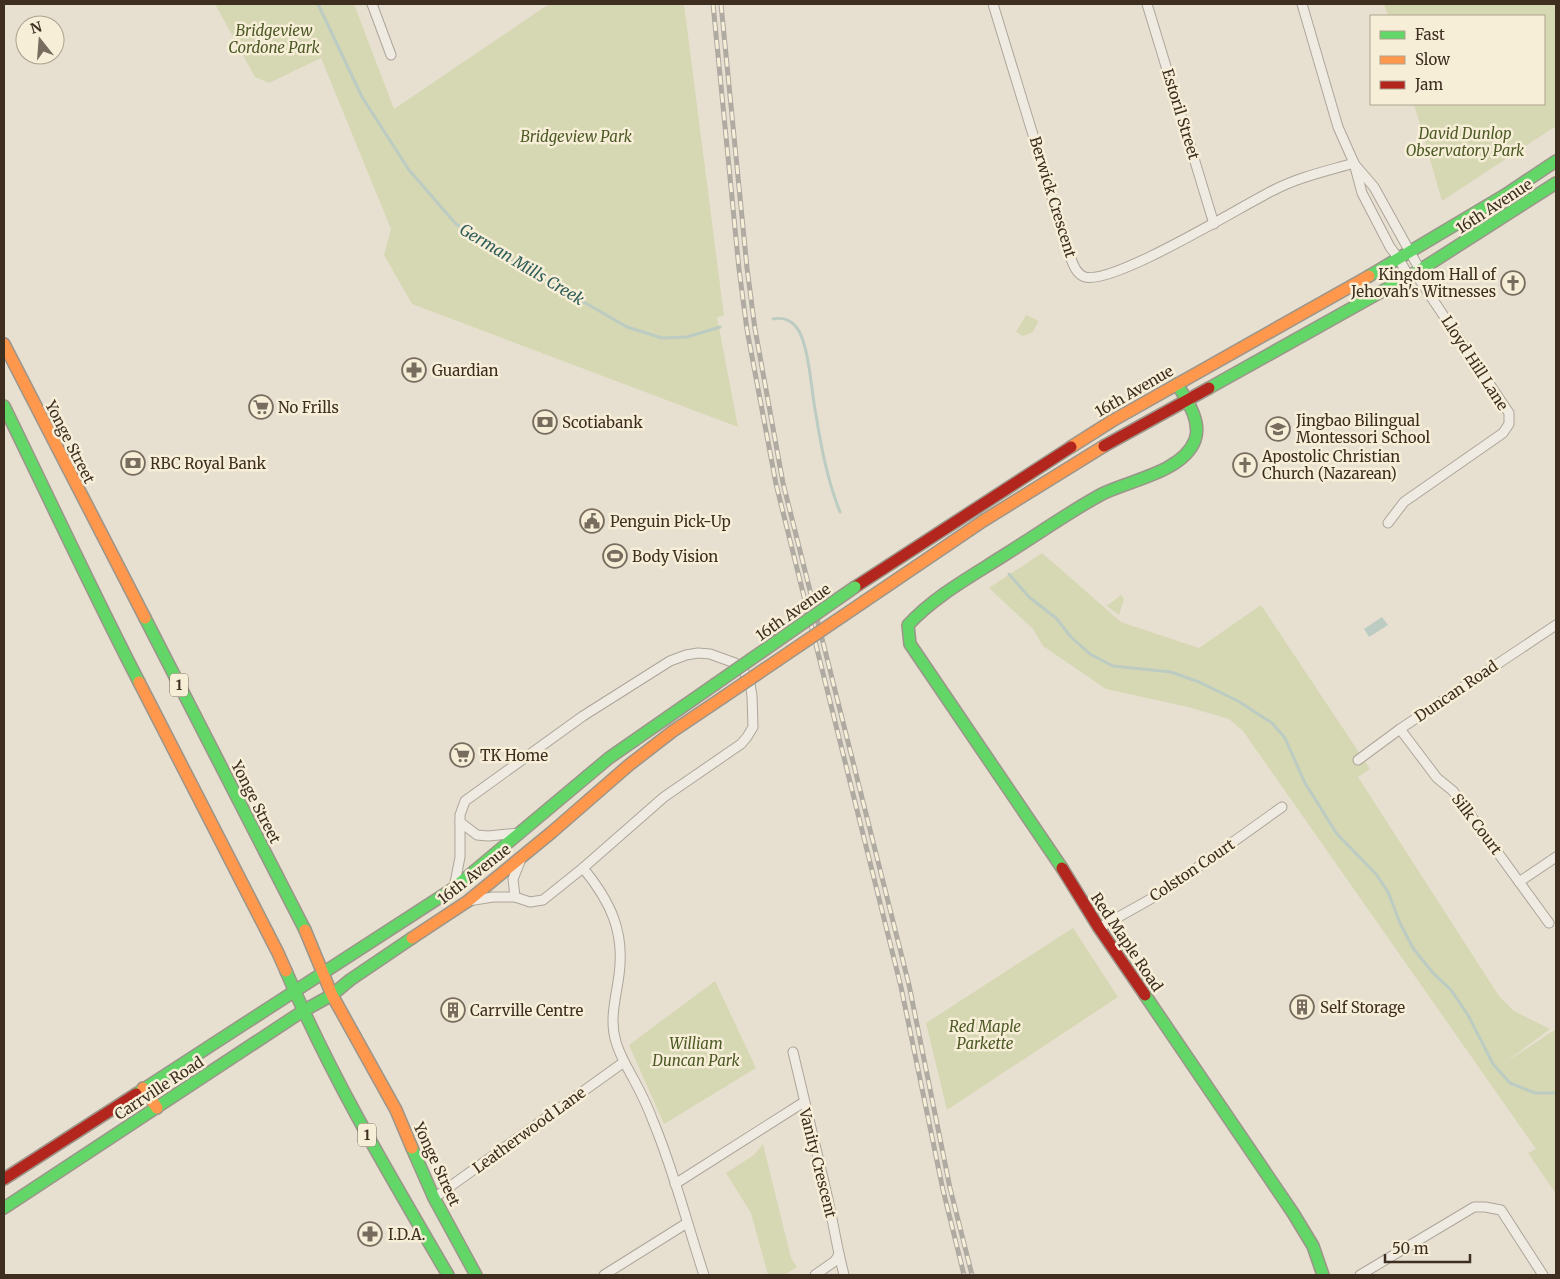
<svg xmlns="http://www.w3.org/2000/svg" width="1560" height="1279" font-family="Merriweather,serif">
	<rect width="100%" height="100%" fill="#e7e0d1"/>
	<g fill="#d6d7b3">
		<path d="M215 4H354L394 109 549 4H684L724 316 717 317 738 427 412 304 384 255 391 229 321 58 269 83 255 77Z"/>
		<path d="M1384 4H1556V126L1442 201 1414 104H1544V16H1388Z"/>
		<path d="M1026 315 1037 320 1038 322 1033 332 1023 336 1016 332Z"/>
		<path d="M1042 553 1121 622 1199 648 1261 605 1370 769 1358 777 1499 996 1514 1011 1550 1029 1503 1064 1556 1029V1194L1528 1153 1536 1149 1243 731 1229 719 1188 707 1106 689 1043 646 1033 629 989 588Z"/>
		<path d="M1121 595 1124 599 1119 615 1107 606Z"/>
		<path d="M1073 928 1118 997 947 1110 926 1023Z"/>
		<path d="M715 981 756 1068 664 1124 629 1045Z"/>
		<path d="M763 1144 791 1258 797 1267 784 1275H768L751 1213 726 1173 754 1155Z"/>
	</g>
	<path fill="#bcccc2" d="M1382 617 1388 625 1369 637 1364 629Z"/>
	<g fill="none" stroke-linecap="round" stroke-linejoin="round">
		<g stroke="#bcccc2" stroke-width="3">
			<path d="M318 4 362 97 409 170 456 224 511 260 627 327 662 338 687 337 720 327"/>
			<path d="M773 319C782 317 791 320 797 328 808 343 811 384 814 403 820 440 826 477 840 512"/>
			<path d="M1009 574 1029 597 1056 618 1071 637 1090 654 1113 666 1171 672 1199 682 1238 701 1272 723 1285 738 1305 783 1337 834 1376 874 1388 892 1400 923 1413 948 1433 973 1451 990 1468 1015 1493 1064 1510 1083 1535 1093H1556"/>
		</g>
		<g stroke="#ada599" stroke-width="11">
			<g id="street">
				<path d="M372 4 391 55"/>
				<path d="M993 4 1070 256C1073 264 1076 274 1085 277 1114 285 1243 205 1274 190 1299 177 1327 171 1354 163"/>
				<path d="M1147 4 1214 224"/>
				<path d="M1302 4 1338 127 1354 163 1362 193 1390 247 1399 259 1409 277"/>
				<path d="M1356 166 1374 187 1420 270"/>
				<path d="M1388 523 1404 502 1503 433 1509 424V413L1415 273"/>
				<path d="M1400 729 1437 778 1453 791 1549 923"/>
				<path d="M1358 760 1400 729 1556 625"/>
				<path d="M460 822 477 835 488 836 519 833"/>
				<path d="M583 868C610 901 625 931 619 975 616 998 609 1019 616 1042 620 1056 627 1067 634 1080 641 1093 648 1107 653 1121 674 1171 687 1224 704 1275"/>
				<path d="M1519 882 1556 857"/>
				<path d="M454 888 460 857V815L465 801 583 716 670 661 686 655 698 653 710 654 735 663 744 672 750 683 752 696 753 727 747 737 741 744 664 797 583 868 543 900 530 902 515 897H493L468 901"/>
				<path d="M515 897 513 879 521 859"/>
				<path d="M1099 928 1163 892 1282 807"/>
				<path d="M793 1052 828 1199 839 1254 835 1261 815 1275"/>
				<path d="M675 1184 804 1102"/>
				<path d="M434 1198 624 1062"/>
				<path d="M839 1254 844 1275"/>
				<path d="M604 1275 687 1223"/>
				<path d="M1360 1275 1474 1207H1485L1501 1210 1543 1275"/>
			</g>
		</g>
		<g stroke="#9c958a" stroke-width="14">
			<g id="fast">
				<path d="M1369 276 1505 195 1556 161"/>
				<path d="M1209 388 1420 270 1556 183"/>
				<path d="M4 406C49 498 92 591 139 682"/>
				<path d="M145 618 305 930"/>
				<path d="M1062 868 910 644 908 625C936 595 972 576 1006 554 1038 534 1069 512 1102 494 1130 480 1183 472 1195 440 1202 421 1186 399 1177 384"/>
				<path d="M286 971C331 1077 390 1176 448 1275"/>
				<path d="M1145 995 1293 1213 1313 1246 1323 1275"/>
				<path d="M136 1094 454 888 609 758 714 685"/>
				<path d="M412 1148 434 1198 476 1275"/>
				<path d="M4 1208 303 1011 332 995 350 980 412 938"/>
			</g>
		</g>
		<g stroke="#9c958a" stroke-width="14">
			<g id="slow">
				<path d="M4 344 145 618"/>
				<path d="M1071 447 1112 421 1369 276"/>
				<path d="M865 601 983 521 1104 446"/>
				<path d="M139 682 278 953 286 971"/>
				<path d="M305 930 332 995 396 1110 412 1148"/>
				<path d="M412 938 468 901 552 832 629 765 673 731 722 698"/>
				<path d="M143 1088 157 1108"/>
			</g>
		</g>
		<g stroke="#9c958a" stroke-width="14">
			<g id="jam">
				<path d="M1104 446 1209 388"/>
				<path d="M855 587 1071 447"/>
				<path d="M1062 868 1099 928 1145 995"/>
				<path d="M4 1179 136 1094"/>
			</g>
		</g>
		<use href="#street" stroke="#efebe3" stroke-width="9"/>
		<use href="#fast" stroke="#63d668" stroke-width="11"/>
		<use href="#slow" stroke="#ff974d" stroke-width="11"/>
		<use href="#jam" stroke="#b3261e" stroke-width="11"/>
		<g stroke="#afaaa2" stroke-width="5">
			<g id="rail">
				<path d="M713 4 739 269 747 330 776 484 901 987 943 1190 964 1275"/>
				<path d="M721 4 747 268 755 329 783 483 909 985 950 1188 972 1275"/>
			</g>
		</g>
		<use href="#rail" stroke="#f7eed8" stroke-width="3" stroke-dasharray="9" stroke-linecap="butt"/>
		<g stroke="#9c958a" stroke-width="14" stroke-linecap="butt">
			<path id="fast-bridge" d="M714 685 855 587"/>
		</g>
		<g stroke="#9c958a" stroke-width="14" stroke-linecap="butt">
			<path id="slow-bridge" d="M722 698 865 601"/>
		</g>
		<use href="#fast-bridge" stroke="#63d668" stroke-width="11"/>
		<use href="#slow-bridge" stroke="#ff974d" stroke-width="11"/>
	</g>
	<defs>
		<g id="church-ring" transform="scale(1.25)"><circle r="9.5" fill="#f7eed8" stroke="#786c5e" stroke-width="1.5"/><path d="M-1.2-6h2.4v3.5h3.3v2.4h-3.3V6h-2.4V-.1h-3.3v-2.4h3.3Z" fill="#786c5e"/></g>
		<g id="pharmacy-ring" transform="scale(1.25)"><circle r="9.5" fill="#f7eed8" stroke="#786c5e" stroke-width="1.5"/><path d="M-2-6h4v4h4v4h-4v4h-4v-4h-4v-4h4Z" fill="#786c5e"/></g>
		<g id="supermarket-ring" transform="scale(1.25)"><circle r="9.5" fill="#f7eed8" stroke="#786c5e" stroke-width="1.5"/><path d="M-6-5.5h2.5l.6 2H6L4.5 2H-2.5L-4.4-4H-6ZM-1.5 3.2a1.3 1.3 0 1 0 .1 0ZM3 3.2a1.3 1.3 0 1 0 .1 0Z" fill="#786c5e"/></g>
		<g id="bank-ring" transform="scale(1.25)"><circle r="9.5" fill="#f7eed8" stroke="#786c5e" stroke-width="1.5"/><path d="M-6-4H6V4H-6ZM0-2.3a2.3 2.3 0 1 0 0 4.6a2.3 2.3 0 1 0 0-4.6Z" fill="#786c5e"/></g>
		<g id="school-ring" transform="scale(1.25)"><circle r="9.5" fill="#f7eed8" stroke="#786c5e" stroke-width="1.5"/><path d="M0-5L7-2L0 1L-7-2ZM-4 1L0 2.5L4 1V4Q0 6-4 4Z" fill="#786c5e"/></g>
		<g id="civic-ring" transform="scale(1.25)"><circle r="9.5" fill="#f7eed8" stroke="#786c5e" stroke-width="1.5"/><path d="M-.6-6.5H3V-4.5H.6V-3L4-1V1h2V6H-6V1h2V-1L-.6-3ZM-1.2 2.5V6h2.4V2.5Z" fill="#786c5e"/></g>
		<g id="stadium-ring" transform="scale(1.25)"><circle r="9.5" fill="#f7eed8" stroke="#786c5e" stroke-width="1.5"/><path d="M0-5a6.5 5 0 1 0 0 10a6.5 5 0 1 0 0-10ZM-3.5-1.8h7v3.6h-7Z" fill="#786c5e"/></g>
		<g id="building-ring" transform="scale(1.25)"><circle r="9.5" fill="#f7eed8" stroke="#786c5e" stroke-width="1.5"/><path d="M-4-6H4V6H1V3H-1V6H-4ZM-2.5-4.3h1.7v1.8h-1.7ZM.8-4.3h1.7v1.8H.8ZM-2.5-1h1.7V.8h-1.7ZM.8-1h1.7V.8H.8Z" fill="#786c5e"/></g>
	</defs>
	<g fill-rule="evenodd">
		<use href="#church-ring" x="1513" y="283"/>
		<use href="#pharmacy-ring" x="414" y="370"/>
		<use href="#supermarket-ring" x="261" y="407"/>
		<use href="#bank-ring" x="545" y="422"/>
		<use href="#school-ring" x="1278" y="429"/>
		<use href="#bank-ring" x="133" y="463"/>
		<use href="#church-ring" x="1245" y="465"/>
		<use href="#civic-ring" x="592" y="521"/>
		<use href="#stadium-ring" x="615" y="556"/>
		<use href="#supermarket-ring" x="462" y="755"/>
		<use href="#building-ring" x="1302" y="1007"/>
		<use href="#building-ring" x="453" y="1010"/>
		<use href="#pharmacy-ring" x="370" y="1234"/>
	</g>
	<g text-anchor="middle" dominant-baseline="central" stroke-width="5" stroke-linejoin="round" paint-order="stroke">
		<g fill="#f7eed8" stroke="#756857" stroke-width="1">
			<rect x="170" y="673.5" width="18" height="23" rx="4"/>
			<rect x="358" y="1123.5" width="18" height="23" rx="4"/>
		</g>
		<g font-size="14" font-weight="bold" fill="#3d2e20">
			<text x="179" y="685">1</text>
			<text x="367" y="1135">1</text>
		</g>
		<g font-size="15" font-style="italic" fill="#4d5a26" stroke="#f7eed8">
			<text x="274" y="30">Bridgeview<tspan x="274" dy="17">Cordone Park</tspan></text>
			<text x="1465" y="133">David Dunlop<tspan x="1465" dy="17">Observatory Park</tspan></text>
			<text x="576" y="136">Bridgeview Park</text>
			<text x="985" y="1026">Red Maple<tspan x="985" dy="17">Parkette</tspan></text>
			<text x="696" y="1043">William<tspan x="696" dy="17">Duncan Park</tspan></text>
		</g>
		<g font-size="15" fill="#3d2e20" stroke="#f7eed8">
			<text transform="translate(1181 114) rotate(73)">Estoril Street</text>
			<text transform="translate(1053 197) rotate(73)">Berwick Crescent</text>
			<text transform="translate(1494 206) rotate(-33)">16th Avenue</text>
			<text transform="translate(1475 363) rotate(57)">Lloyd Hill Lane</text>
			<text transform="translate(1134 391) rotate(-30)">16th Avenue</text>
			<text transform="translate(70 442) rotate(63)">Yonge Street</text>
			<text transform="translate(793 612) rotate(-35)">16th Avenue</text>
			<text transform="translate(1456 691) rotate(-34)">Duncan Road</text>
			<text transform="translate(256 802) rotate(63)">Yonge Street</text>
			<text transform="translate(1477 824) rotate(53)">Silk Court</text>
			<text transform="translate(1192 870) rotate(-34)">Colston Court</text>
			<text transform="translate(474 874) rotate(-38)">16th Avenue</text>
			<text transform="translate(1127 942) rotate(56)">Red Maple Road</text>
			<text transform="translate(159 1088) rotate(-33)">Carrville Road</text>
			<text transform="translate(529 1130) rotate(-36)">Leatherwood Lane</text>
			<text transform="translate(818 1163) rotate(76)">Vanity Crescent</text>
			<text transform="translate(437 1164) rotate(65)">Yonge Street</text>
		</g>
		<g font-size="15" fill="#3d2e20" stroke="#f7eed8" text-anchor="start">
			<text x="1496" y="274" text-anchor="end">Kingdom Hall of<tspan x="1496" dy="17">Jehovah's Witnesses</tspan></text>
			<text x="432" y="370">Guardian</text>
			<text x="278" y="407">No Frills</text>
			<text x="1296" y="420">Jingbao Bilingual<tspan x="1296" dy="17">Montessori School</tspan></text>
			<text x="562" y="422">Scotiabank</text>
			<text x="1262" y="456">Apostolic Christian<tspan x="1262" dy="17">Church (Nazarean)</tspan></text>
			<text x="150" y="463">RBC Royal Bank</text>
			<text x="610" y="521">Penguin Pick-Up</text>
			<text x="632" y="556">Body Vision</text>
			<text x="480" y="755">TK Home</text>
			<text x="1320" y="1007">Self Storage</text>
			<text x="470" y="1010">Carrville Centre</text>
			<text x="388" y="1234">I.D.A.</text>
		</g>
		<g font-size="16" font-style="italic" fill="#2f5d5a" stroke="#f7eed8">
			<text transform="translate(522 264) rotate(31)">German Mills Creek</text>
		</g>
	</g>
	<rect width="1560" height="1279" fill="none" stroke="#3d2e20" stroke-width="10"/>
	<rect x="1370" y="15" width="175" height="90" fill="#f7eed8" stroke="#ada18e"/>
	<rect x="1380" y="31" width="25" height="8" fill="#63d668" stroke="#ada18e"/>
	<text x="1415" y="40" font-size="15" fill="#3d2e20">Fast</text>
	<rect x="1380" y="56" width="25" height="8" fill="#ff974d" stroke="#ada18e"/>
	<text x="1415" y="65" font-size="15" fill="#3d2e20">Slow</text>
	<rect x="1380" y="81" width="25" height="8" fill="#b3261e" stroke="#ada18e"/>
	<text x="1415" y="90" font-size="15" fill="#3d2e20">Jam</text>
	<g transform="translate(40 40) rotate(343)"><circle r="24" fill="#f7eed8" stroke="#ada18e"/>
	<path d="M0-4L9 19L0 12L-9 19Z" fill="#786c5e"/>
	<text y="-8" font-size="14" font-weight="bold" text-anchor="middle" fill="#3d2e20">N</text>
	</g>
	<path d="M1385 1254v8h85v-8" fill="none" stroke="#3d2e20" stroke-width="2.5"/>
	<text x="1392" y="1254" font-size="15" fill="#3d2e20" stroke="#f7eed8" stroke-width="4" paint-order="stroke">50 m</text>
</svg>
